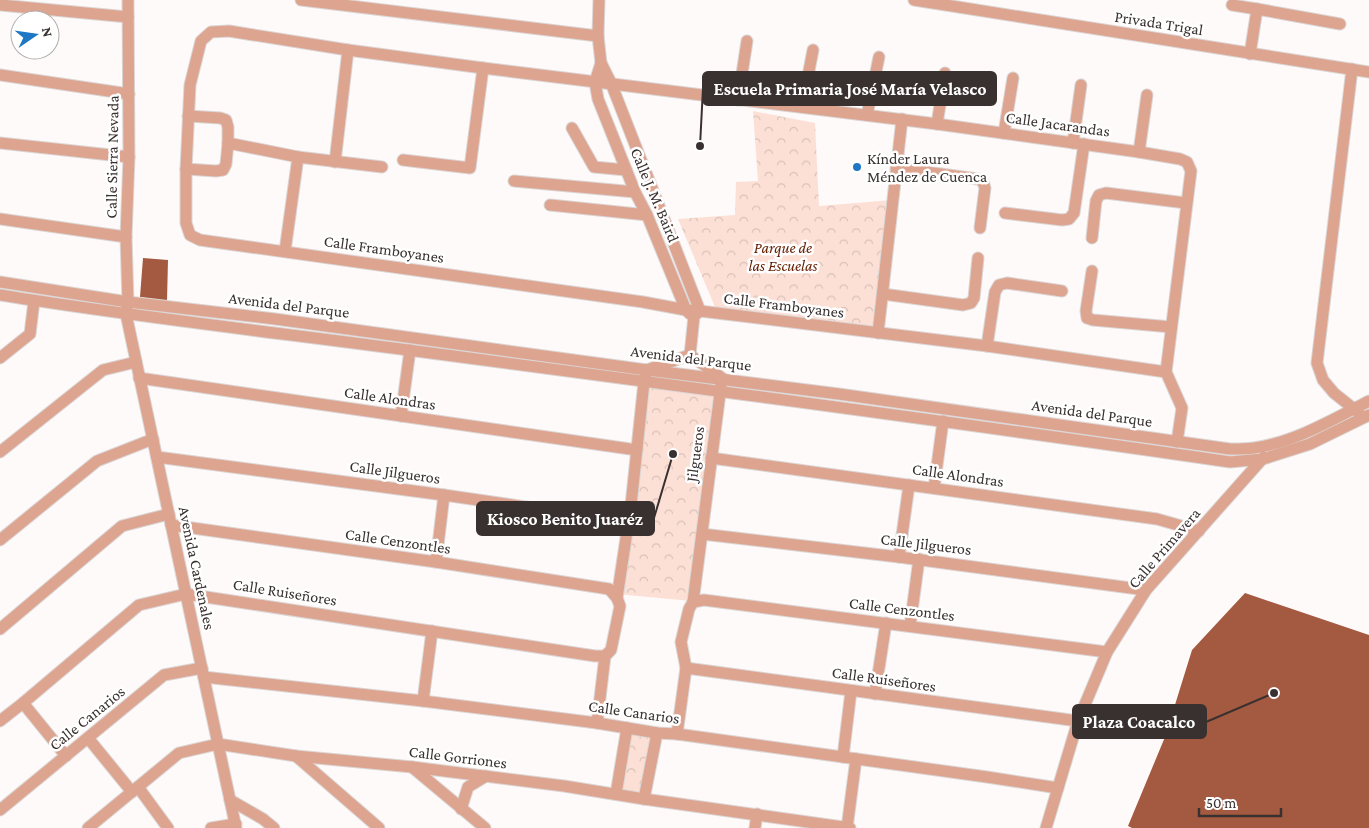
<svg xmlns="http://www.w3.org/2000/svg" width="1369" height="828" font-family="'Crimson Pro',serif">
	<defs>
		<pattern id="park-crowns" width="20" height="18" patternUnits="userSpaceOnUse" patternTransform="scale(1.25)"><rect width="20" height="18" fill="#fce0d6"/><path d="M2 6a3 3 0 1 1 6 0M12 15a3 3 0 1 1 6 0" fill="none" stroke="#d9c1b8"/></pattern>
	</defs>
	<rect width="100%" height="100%" fill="#fefaf9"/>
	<g fill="url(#park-crowns)">
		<path d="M753 111 815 123 819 206 892 200 878 333 715 307 678 219 735 215 736 182 758 181Z"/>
		<path d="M644 382 720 391 691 601 617 594Z"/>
		<path d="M627 728 657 733 644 799 616 794Z"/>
	</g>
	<g fill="#a45a40">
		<path d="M143 258 168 260 167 301 140 297Z"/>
		<path d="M1245 593 1369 635V828H1132L1128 826 1165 737 1192 650Z"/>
	</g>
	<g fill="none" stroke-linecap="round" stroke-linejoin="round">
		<g stroke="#dbd6d5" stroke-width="13">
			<g id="minor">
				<path d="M128 0 129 157 126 237 128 302 126 314 236 828"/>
				<path d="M301 0 598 36"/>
				<path d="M599 0 598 36 601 63 595 82 598 99 635 192 647 215 686 310 690 314"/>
				<path d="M914 0 1369 72"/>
				<path d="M0 5 128 17"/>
				<path d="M1232 5 1257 9"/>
				<path d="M1250 54 1257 9 1340 24"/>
				<path d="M601 63 611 83 700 311 694 316 690 355"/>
				<path d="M1352 69 1317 363 1323 380 1334 393 1359 413"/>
				<path d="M0 75 129 94"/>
				<path d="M738 100 747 41"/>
				<path d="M802 107 813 50"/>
				<path d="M867 115 879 57"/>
				<path d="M188 116 220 118 226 120 228 127V143L298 157 382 167"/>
				<path d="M937 124 945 73"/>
				<path d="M572 128 594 167 626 170"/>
				<path d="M1004 133 1013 78"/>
				<path d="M0 143 129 157"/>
				<path d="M1073 143 1081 85"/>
				<path d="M1139 152 1147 95"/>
				<path d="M403 160 470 168 483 68"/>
				<path d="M335 162 348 50"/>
				<path d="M896 168 978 179 983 182 985 188 980 228"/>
				<path d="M186 169 216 171 223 170 226 164 228 143"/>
				<path d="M514 181 635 192"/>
				<path d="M550 205 647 215"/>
				<path d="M1005 213 1062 220 1069 219 1074 213 1084 144"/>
				<path d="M0 219 126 237"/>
				<path d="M1092 238 1096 201 1099 195 1106 193 1186 203"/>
				<path d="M285 251 298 157"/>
				<path d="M1092 271 1086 311 1087 318 1093 320 1171 327"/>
				<path d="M0 282 128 302 275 319 647 370 839 394 1230 449C1238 449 1246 449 1254 448 1295 442 1332 420 1369 401"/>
				<path d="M883 294 963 305 971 303 974 298 978 258"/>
				<path d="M0 295C135 317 272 332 408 350 682 386 956 422 1230 462L1263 459 1310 444 1369 415"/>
				<path d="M878 333 902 119"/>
				<path d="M987 346 995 292 999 285 1007 283 1062 291"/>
				<path d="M0 358 30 334 34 301"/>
				<path d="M1166 372 987 346 700 311 686 310 643 302 200 240 190 235 186 223V169L190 85 201 41 211 32 229 31 348 50 483 68 937 124 1139 152 1180 159 1187 162 1191 171 1166 372 1182 408 1177 442"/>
				<path d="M139 378 637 450"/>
				<path d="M401 416 410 350"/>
				<path d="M0 452 103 370 136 362"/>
				<path d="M157 457 444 495 608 519 628 517"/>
				<path d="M711 458 1157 519 1199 531"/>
				<path d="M934 488 943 421"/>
				<path d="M171 525 436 562 609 589 617 598"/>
				<path d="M702 534 899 557 1146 590"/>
				<path d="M0 540 97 461 153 439"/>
				<path d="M899 557 909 485"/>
				<path d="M436 562 444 495"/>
				<path d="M693 602 704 600 1107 652"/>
				<path d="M910 626 919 559"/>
				<path d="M0 629 122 526 169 514"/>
				<path d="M686 668 1078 721"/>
				<path d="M204 677 423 701 597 723 657 733 677 734 987 777 1058 788"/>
				<path d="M875 694 886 623"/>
				<path d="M423 701 432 631"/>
				<path d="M23 703 66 756"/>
				<path d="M0 721 23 703 139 605 186 594 595 656H605"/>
				<path d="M597 723 605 656 611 650 620 606 617 598 631 505 644 382 647 370 690 355"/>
				<path d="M677 734 686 668 681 642 689 609 693 602 722 378 690 355"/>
				<path d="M88 738 132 792"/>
				<path d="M296 756 379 828"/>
				<path d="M843 757 851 691"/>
				<path d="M412 767 485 828"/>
				<path d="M138 787 168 828"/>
				<path d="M616 794 627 728"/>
				<path d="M644 799 657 733"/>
				<path d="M230 800 263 819 274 828"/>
				<path d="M461 809 468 787 486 776"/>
				<path d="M0 810 164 675 202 668"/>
				<path d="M88 828 179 753 218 744 296 756 412 767 564 786 644 799 850 828"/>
				<path d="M211 828 236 824"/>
				<path d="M755 828 757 814"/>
				<path d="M847 828 856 759"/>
				<path d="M1046 828 1078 721 1107 652 1146 590 1264 457"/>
			</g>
		</g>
		<use href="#minor" stroke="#dda490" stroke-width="11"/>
	</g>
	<circle fill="#1d77c4" stroke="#fff" stroke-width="2" cx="857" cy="167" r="5"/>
	<g text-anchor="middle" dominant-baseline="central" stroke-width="5" stroke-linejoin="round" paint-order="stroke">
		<g font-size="16" fill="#39312f" stroke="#fff">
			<text transform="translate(1159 23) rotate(9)">Privada Trigal</text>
			<text transform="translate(1058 124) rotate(8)">Calle Jacarandas</text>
			<text transform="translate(112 157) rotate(-89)">Calle Sierra Nevada</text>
			<text transform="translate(655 195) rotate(67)">Calle J. M. Baird</text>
			<text transform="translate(384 249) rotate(8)">Calle Framboyanes</text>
			<text transform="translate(289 305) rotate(7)">Avenida del Parque</text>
			<text transform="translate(784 305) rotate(7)">Calle Framboyanes</text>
			<text transform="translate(691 358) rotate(7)">Avenida del Parque</text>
			<text transform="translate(390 398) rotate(8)">Calle Alondras</text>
			<text transform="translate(1092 413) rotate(8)">Avenida del Parque</text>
			<text transform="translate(695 454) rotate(-82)">Jilgueros</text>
			<text transform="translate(395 472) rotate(8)">Calle Jilgueros</text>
			<text transform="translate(958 475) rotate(8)">Calle Alondras</text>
			<text transform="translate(398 541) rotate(8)">Calle Cenzontles</text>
			<text transform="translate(926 544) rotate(7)">Calle Jilgueros</text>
			<text transform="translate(1164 548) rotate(-49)">Calle Primavera</text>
			<text transform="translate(197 568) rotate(78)">Avenida Cardenales</text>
			<text transform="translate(285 592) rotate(9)">Calle Ruiseñores</text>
			<text transform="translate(902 609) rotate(7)">Calle Cenzontles</text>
			<text transform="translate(884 679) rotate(8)">Calle Ruiseñores</text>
			<text transform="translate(634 712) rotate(8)">Calle Canarios</text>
			<text transform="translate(87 718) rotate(-39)">Calle Canarios</text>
			<text transform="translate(458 757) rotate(7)">Calle Gorriones</text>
		</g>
		<g font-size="16" fill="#39312f" stroke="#fff" text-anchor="start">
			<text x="867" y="158">Kínder Laura<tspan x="867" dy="18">Méndez de Cuenca</tspan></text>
		</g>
		<g font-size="16" font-style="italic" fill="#631d00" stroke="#fff">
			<text x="783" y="247">Parque de<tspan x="783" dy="18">las Escuelas</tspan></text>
		</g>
	</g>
	<path fill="none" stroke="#39312f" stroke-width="2" d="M700 146L703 88M673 454L654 518M1274 693L1206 722"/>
	<g fill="#39312f" stroke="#fff" stroke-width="2">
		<circle cx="700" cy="146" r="5"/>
		<circle cx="673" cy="454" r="5"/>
		<circle cx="1274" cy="693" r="5"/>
	</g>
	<g fill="#39312f" stroke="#39312f" stroke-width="2">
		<rect x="703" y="72" width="293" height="33" rx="5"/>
		<rect x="477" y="502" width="177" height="33" rx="5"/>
		<rect x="1073" y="705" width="133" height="33" rx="5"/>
	</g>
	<g font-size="18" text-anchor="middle" font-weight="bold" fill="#fff">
		<text x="850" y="95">Escuela Primaria José María Velasco</text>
		<text x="565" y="525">Kiosco Benito Juaréz</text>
		<text x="1139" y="728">Plaza Coacalco</text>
	</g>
	<g transform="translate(35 35) rotate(77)"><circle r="24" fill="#ffffff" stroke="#b0adac"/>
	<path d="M0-4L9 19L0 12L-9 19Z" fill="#1d77c4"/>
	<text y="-8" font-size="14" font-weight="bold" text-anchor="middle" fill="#39312f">N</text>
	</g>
	<path d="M1199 808v8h82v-8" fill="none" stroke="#39312f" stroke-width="2.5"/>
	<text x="1206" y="808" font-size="15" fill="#39312f" stroke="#ffffff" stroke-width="4" paint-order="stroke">50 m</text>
</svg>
